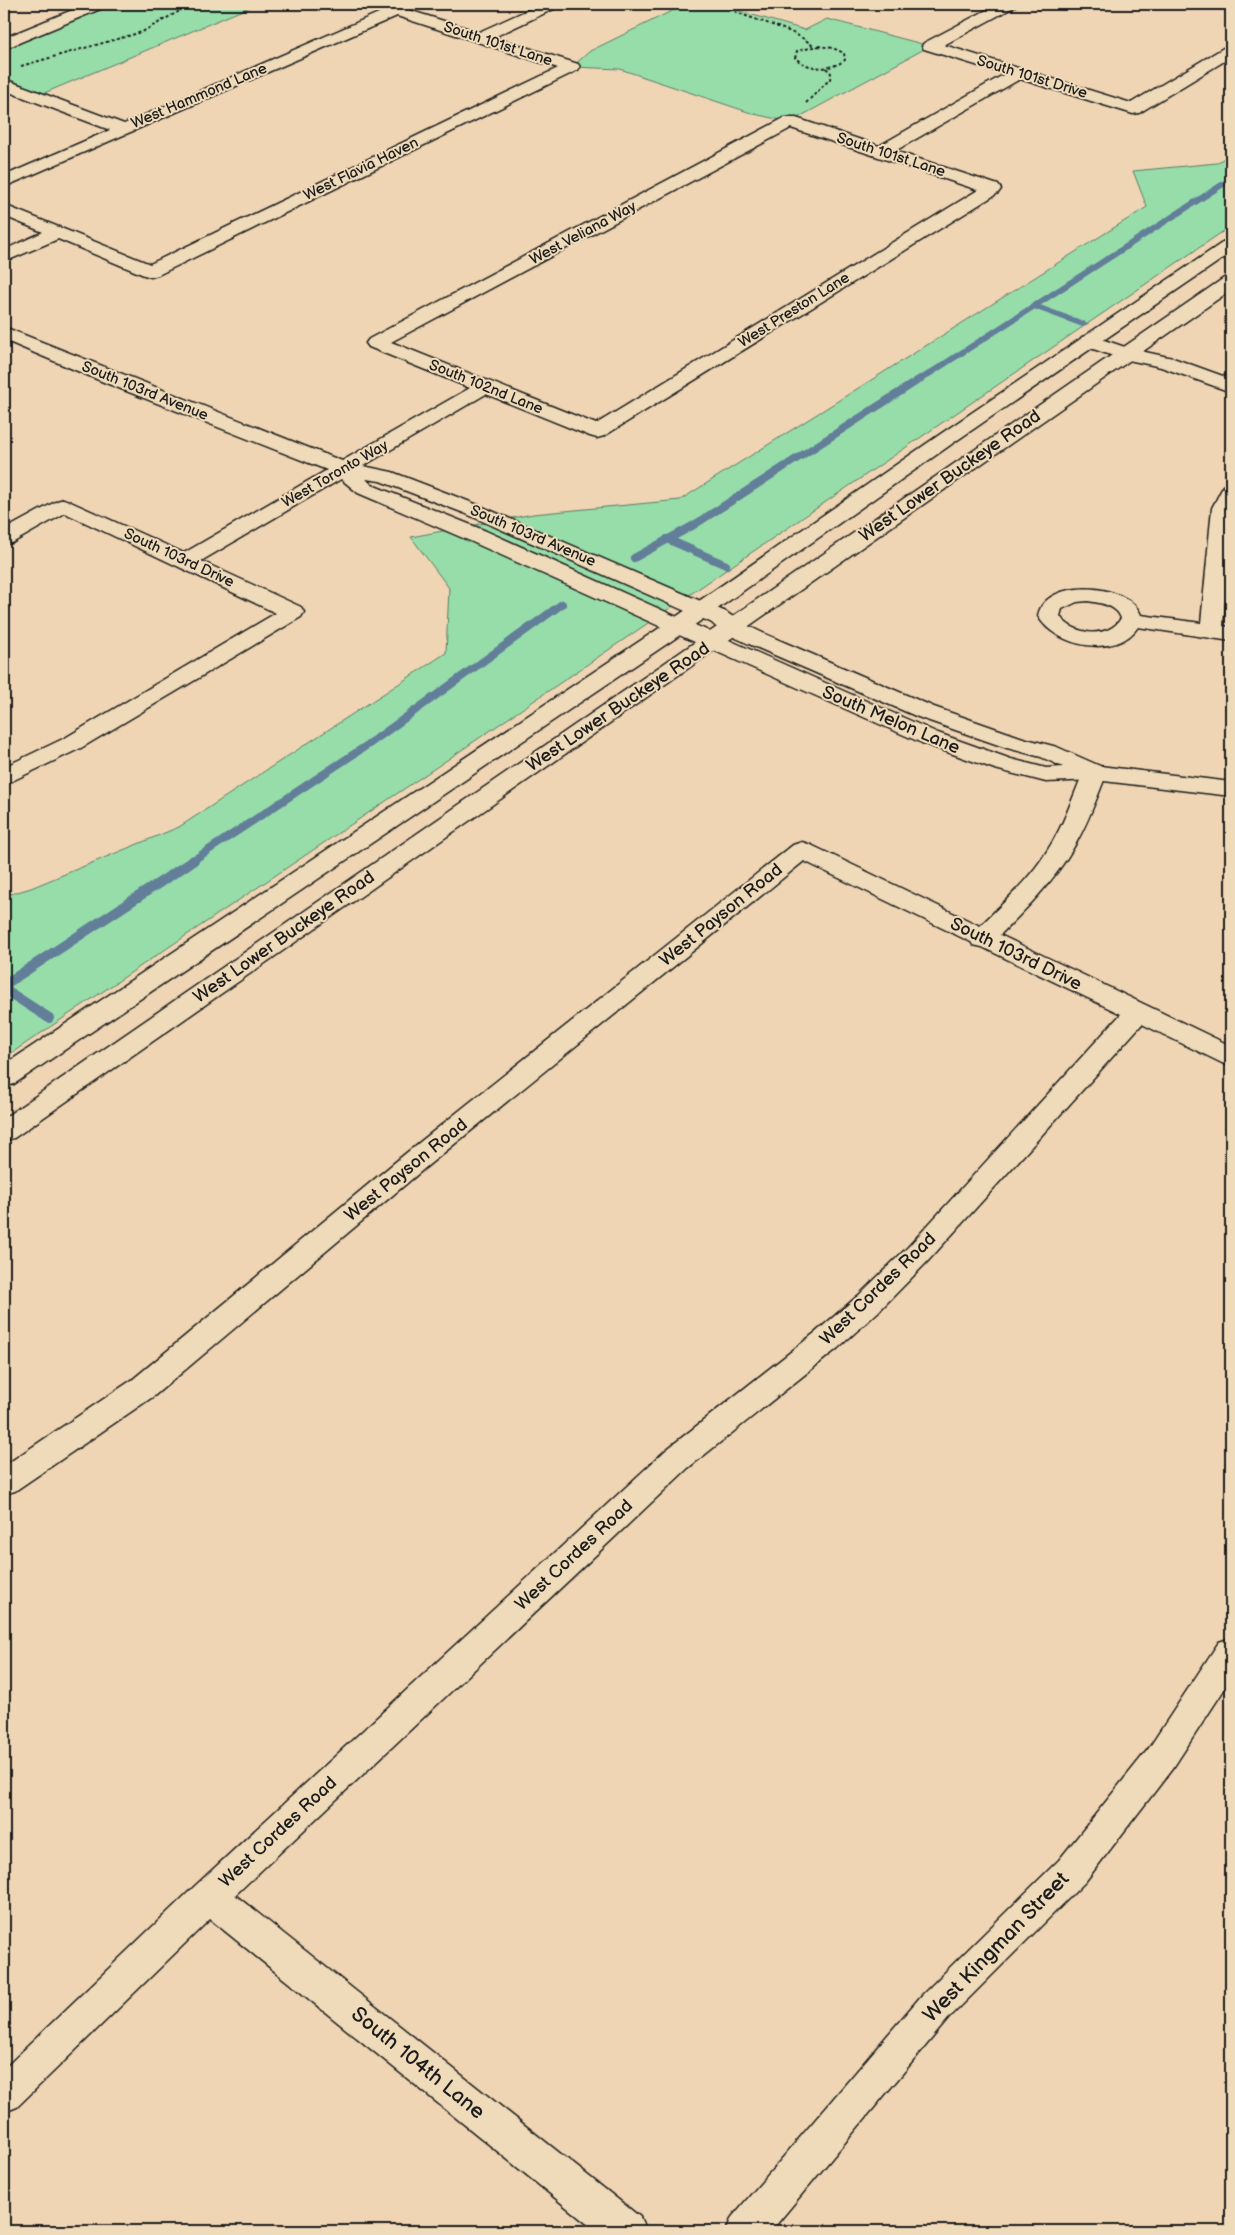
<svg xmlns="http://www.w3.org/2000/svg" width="1235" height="2235" font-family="'Balsamiq Sans',sans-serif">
	<rect width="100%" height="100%" fill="#efd5b4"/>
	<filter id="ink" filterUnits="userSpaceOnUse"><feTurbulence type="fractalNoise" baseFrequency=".02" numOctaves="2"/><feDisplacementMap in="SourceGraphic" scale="10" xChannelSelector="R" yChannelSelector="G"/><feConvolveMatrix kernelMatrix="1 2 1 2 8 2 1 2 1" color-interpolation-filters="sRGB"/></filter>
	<g filter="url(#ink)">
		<g fill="#97ddaa" stroke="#5a7c63">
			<path d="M100 4H257L37 96 4 84V44Z"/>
			<path d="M686 4H731L739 11 805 30 827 19 930 46 790 122 754 114 620 69 572 67 590 51Z"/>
			<path d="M1231 153V226L444 762 4 1058V896L31 888 179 827 446 653 449 588 411 537 533 514 680 500 1147 207 1133 171 1217 163Z"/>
		</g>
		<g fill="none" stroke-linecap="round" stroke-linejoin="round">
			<g stroke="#627e99" stroke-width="6">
				<path d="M1034 306 1083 324"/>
				<path d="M918 381 1231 179"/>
			</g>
			<g stroke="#627e99" stroke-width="8">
				<path d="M667 539 726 565"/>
				<path d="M634 558 694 525 920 379"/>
				<path d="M192 861 369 744 562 604"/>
			</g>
			<g stroke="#627e99" stroke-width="10">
				<path d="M4 985 194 860"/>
				<path d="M4 989 49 1018"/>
			</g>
			<g stroke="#1c1c1c" stroke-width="3">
				<g id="minor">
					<path d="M87 4H108L105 7 4 49V38Z"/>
					<path d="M541 4H561L558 7 494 37 578 64 580 67 578 70 158 275 151 277 144 275 58 239 4 262V250L43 232 4 216V205L150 264 558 68 397 16 4 187V176L110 130 4 90V79L124 124 390 8H402L479 32Z"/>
					<path d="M998 4H1017L1014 7 944 45 1131 103 1225 47 1231 45V57L1139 113 1133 114 1020 79 895 151 998 185 1001 189 998 193 604 436 597 438 590 436 486 394 363 466 392 472 478 505 726 612 729 617 726 622 718 624 710 622 464 513 380 481 366 479 372 485 486 531 704 629 707 634 704 639 696 641 688 639 470 541 358 493 341 479 201 561 301 607 304 612 301 617 81 748 12 781 4 783V767L65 738 276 613 65 513 12 543 4 544V530L57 501 64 499 184 553 327 470 106 383 4 340V327L342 461 470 388 369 347 366 343 369 339 784 118H796L879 146 1005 74 924 49 922 46 924 43ZM791 128 978 190 596 424 391 342Z"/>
					<path d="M1089 335 1131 349 1173 358 1231 379V392L1161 367 1119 358 1082 345 1079 341 1082 337Z"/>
					<path d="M1231 483V523L1223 626 1231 627V641L1138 627C1117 659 1055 647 1038 616 1044 577 1129 582 1141 615L1201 623 1212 508 1224 485ZM1088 601C1101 603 1116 605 1121 618 1109 640 1072 635 1060 616L1062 609 1077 602Z"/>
					<path d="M1095 766 1103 768 1107 773C1096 799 1087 826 1072 850 1053 882 1026 909 1000 935L1231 1046V1066L1222 1063 1142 1024 928 1261 879 1311 838 1348 688 1468 235 1895 640 2217 646 2231H596L210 1919 17 2107 4 2112V2069L196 1885 666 1450 816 1332 859 1295 908 1247 1121 1014 982 947 973 945 971 942 804 861 425 1168 154 1396 15 1491 4 1494V1466L132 1380 405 1154 793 845 802 842 811 845 980 926C1004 902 1030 879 1047 851 1063 827 1072 799 1083 773L1087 768Z"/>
					<path d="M1231 1638V1679L1173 1768 1085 1882 948 2019 771 2231H726L732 2217 922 1995 1059 1860 1149 1748 1219 1642Z"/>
				</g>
			</g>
			<g stroke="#1c1c1c" stroke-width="3">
				<path id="tertiary" d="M718 610 726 612 740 622 765 634 934 707 1023 738 1057 747 1100 766 1231 782V796L1095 780 1046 782 995 769 922 743 688 639 685 634 688 629 696 627 704 629 938 733 1011 759 1046 768 1063 767 1041 757 1007 748 918 717 749 644C735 637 716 631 707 617L710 612Z"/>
			</g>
			<g stroke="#1c1c1c" stroke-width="3">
				<g id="secondary">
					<path d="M1231 240V253L956 441 686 631 14 1084 4 1087V1065L670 621 942 433 1225 241Z"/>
					<path d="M1231 277V290L14 1138 4 1140V1118L1224 278Z"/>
				</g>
			</g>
			<g stroke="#1c1c1c" stroke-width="2" stroke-dasharray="3 2.5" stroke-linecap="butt">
				<path d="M720 4C748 21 793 26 814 47"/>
				<path d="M818 46 833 48 844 53 845 60C830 71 809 70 795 58L797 51Z"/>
				<path d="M21 66 142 32 192 4"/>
				<path d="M806 103 830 79 831 73 825 67"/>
			</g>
			<use href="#minor" fill="#efdbb9" fill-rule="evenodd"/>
			<use href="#tertiary" fill="#efdbb9" fill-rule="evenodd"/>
			<use href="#secondary" fill="#efdbb9" fill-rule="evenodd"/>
		</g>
	</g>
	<g text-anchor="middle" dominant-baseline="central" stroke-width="4" stroke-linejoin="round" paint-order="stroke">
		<g font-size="15" fill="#1c1c1c" stroke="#efdbb9">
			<text transform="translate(498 44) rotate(18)">South 101st Lane</text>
			<text transform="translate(1032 77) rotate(17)">South 101st Drive</text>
			<text transform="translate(199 96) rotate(-23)">West Hammond Lane</text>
			<text transform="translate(891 155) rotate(18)">South 101st Lane</text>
			<text transform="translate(361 169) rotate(-26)">West Flavia Haven</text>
			<text transform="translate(583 233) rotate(-28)">West Veliana Way</text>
			<text transform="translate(794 310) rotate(-32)">West Preston Lane</text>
			<text transform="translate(486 387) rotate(22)">South 102nd Lane</text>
			<text transform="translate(145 391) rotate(22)">South 103rd Avenue</text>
			<text transform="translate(335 474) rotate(-30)">West Toronto Way</text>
			<text transform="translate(533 536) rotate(23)">South 103rd Avenue</text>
			<text transform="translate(179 558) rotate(25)">South 103rd Drive</text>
		</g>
		<g font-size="18" fill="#1c1c1c" stroke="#efdbb9">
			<text transform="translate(950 476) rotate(-35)">West Lower Buckeye Road</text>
			<text transform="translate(618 707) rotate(-34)">West Lower Buckeye Road</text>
			<text transform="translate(891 720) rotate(23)">South Melon Lane</text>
			<text transform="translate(721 915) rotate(-39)">West Payson Road</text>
			<text transform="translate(284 937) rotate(-35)">West Lower Buckeye Road</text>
			<text transform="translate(1016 954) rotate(26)">South 103rd Drive</text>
			<text transform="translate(406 1170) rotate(-39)">West Payson Road</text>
			<text transform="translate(878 1289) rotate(-44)">West Cordes Road</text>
			<text transform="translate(574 1555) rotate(-43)">West Cordes Road</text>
			<text transform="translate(278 1832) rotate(-43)">West Cordes Road</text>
		</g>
		<g font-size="21" fill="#1c1c1c" stroke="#efdbb9">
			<text transform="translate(996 1947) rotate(-46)">West Kingman Street</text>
			<text transform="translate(418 2063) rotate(39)">South 104th Lane</text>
		</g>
	</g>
	<rect width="1235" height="2235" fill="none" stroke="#efdbb9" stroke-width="20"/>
	<rect x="10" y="10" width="1215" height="2215" fill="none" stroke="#1c1c1c" stroke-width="2" filter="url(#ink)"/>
</svg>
